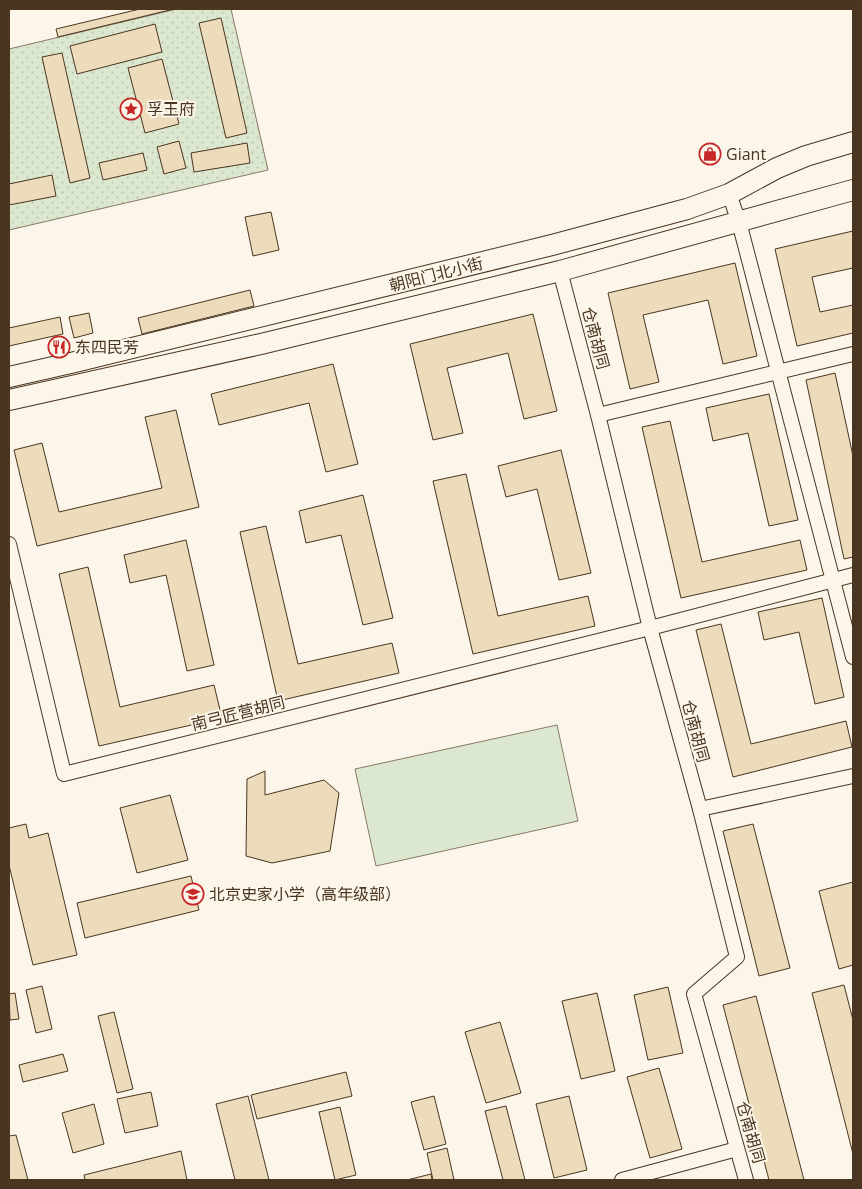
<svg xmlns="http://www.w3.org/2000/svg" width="862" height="1189" font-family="'Open Sans','Noto Sans SC',sans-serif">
	<defs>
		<pattern id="park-dots" width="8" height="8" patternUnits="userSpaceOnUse" patternTransform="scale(1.25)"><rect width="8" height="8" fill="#dce7d0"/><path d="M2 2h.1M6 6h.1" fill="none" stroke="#bec7b2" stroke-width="1.8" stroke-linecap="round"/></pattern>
	</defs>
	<rect width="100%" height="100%" fill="#fbf6e9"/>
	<path fill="#dce7d0" stroke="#887966" d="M557 725 578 821 376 866 355 769Z"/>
	<path fill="url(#park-dots)" stroke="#887966" d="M177 9H231L268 170 9 230V49Z"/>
	<g fill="#ecdcbc" stroke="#4a3520">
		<path d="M140 9H174L58 37 56 29Z"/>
		<path d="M221 18 247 133 226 138 199 23Z"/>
		<path d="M155 24 162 52 77 74 70 46Z"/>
		<path d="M62 53 90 178 70 183 42 57Z"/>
		<path d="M162 59 179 124 145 133 128 68Z"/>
		<path d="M179 141 186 168 164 174 157 147Z"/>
		<path d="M247 143 250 163 194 172 191 153Z"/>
		<path d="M143 153 147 170 103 180 99 163Z"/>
		<path d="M52 175 56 196 9 205V184Z"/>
		<path d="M271 212 279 250 253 256 245 217Z"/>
		<path d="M853 231V268L812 277 820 312 853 305V333L797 346 775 249Z"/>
		<path d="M735 263 757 356 723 364 708 300 643 315 659 382 630 389 608 293Z"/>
		<path d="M250 290 254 306 142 334 138 318Z"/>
		<path d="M89 313 93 333 74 338 69 317Z"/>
		<path d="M533 314 557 411 524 419 508 353 447 368 463 433 433 440 410 344Z"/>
		<path d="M60 317 63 334 9 346V328Z"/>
		<path d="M333 364 358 464 326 472 309 403 219 425 211 394Z"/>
		<path d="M835 373 853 456V557L844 559 806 380Z"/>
		<path d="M769 394 798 520 769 526 748 433 713 441 706 408Z"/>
		<path d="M176 410 199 507 37 546 14 450 42 443 59 512 162 488 145 417Z"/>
		<path d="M670 421 702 562 800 540 807 570 681 598 642 427Z"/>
		<path d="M561 450 591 573 559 580 537 489 506 497 498 466Z"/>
		<path d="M466 474 498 616 588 596 595 626 473 654 433 481Z"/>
		<path d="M363 495 393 618 363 625 341 535 306 543 299 511Z"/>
		<path d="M266 526 298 664 392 643 399 673 278 701 240 532Z"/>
		<path d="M186 540 214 665 187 671 166 575 130 583 124 555Z"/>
		<path d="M88 567 120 707 214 685 222 718 99 746 59 574Z"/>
		<path d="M822 598 844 697 815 704 799 632 764 640 758 612Z"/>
		<path d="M721 624 751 744 846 721 852 747 733 777 696 630Z"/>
		<path d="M265 771V795L324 780 339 793 330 851 272 863 246 856 247 779Z"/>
		<path d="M170 795 188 860 137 873 120 808Z"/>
		<path d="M26 824 29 838 48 833 77 955 33 965 9 865V828Z"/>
		<path d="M753 824 790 968 759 976 723 831Z"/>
		<path d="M191 876 199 910 85 938 77 903Z"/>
		<path d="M853 882V965L839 969 819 891Z"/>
		<path d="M844 985 853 1020V1154L812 993Z"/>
		<path d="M42 986 52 1029 36 1033 26 990Z"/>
		<path d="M668 987 683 1053 648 1060 634 995Z"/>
		<path d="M15 993 19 1019 10 1020 9 994Z"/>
		<path d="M597 993 615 1071 581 1079 562 1001Z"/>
		<path d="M756 996 804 1180H769L723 1005Z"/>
		<path d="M114 1012 133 1089 117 1093 98 1016Z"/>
		<path d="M500 1022 521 1093 486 1103 465 1032Z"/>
		<path d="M63 1054 68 1071 23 1082 19 1065Z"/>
		<path d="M659 1068 682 1149 650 1158 627 1077Z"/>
		<path d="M346 1072 352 1096 257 1119 251 1095Z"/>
		<path d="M151 1092 158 1126 125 1133 117 1099Z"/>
		<path d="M248 1096 269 1180H235L216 1104Z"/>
		<path d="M434 1096 446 1144 424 1150 411 1102Z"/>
		<path d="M569 1096 587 1170 554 1178 536 1104Z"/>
		<path d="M94 1104 104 1144 73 1153 62 1113Z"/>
		<path d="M506 1106 525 1180H503L485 1111Z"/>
		<path d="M340 1107 356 1175 335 1180 319 1112Z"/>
		<path d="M16 1135 28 1180H9V1136Z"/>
		<path d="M447 1148 454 1180H433L427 1153Z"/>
		<path d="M181 1151 187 1180H85L84 1175Z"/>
		<path d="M431 1174 432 1180H407Z"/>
	</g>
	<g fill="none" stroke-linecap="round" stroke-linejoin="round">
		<g stroke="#4a3520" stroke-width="16">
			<g id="street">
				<path d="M729 194 739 222 853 657"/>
				<path d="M560 271 598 415 650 628 700 809 737 957 694 994 746 1180"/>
				<path d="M598 415 853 354"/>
				<path d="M9 544 64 774 650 628 853 575"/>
				<path d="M700 809 853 776"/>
				<path d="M622 1180 737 1149"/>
			</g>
		</g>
		<g stroke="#4a3520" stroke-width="22">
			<g id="secondary">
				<path d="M9 377 75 362 552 245 687 209 729 194 777 168 806 156 853 142"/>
				<path d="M9 400 261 344 560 271 853 190"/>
			</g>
		</g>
		<use href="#street" stroke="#fbf6e9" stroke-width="14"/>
		<use href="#secondary" stroke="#fbf6e9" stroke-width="20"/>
	</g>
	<defs>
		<g id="sight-ring" transform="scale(1.125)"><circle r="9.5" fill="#fbf6e9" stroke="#c62828" stroke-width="1.5"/><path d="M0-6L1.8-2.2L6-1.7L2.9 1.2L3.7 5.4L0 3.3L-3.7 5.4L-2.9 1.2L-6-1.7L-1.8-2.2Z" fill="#c62828"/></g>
		<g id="shop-ring" transform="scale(1.125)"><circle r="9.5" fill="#fbf6e9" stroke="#c62828" stroke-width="1.5"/><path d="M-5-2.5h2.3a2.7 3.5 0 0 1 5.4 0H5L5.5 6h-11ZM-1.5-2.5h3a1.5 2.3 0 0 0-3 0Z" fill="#c62828"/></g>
		<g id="restaurant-ring" transform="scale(1.125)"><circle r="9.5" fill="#fbf6e9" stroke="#c62828" stroke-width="1.5"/><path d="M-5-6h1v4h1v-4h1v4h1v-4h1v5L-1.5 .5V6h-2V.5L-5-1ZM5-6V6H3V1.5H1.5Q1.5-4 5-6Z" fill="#c62828"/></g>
		<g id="school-ring" transform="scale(1.125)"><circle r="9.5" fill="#fbf6e9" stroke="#c62828" stroke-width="1.5"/><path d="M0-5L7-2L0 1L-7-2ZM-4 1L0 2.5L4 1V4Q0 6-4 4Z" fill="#c62828"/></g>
	</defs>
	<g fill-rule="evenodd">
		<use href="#sight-ring" x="131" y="109"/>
		<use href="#shop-ring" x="710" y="154"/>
		<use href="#restaurant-ring" x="59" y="347"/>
		<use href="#school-ring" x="193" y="894"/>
	</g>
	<g text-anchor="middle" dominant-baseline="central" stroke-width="4" stroke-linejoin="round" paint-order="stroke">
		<g font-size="16" fill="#4a3520" stroke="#fbf6e9" text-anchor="start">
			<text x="147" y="109">孚王府</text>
			<text x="726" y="154">Giant</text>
			<text x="75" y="347">东四民芳</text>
			<text x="209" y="894">北京史家小学（高年级部）</text>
		</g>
		<g font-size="16" fill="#4a3520" stroke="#fbf6e9">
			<text transform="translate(436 274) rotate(-14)">朝阳门北小街</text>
			<text transform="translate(596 338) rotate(75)">仓南胡同</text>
			<text transform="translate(238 713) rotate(-14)">南弓匠营胡同</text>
			<text transform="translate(696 731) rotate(75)">仓南胡同</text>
			<text transform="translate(751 1132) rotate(74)">仓南胡同</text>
		</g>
	</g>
	<rect width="862" height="1189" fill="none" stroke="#4a3520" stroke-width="20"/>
</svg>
